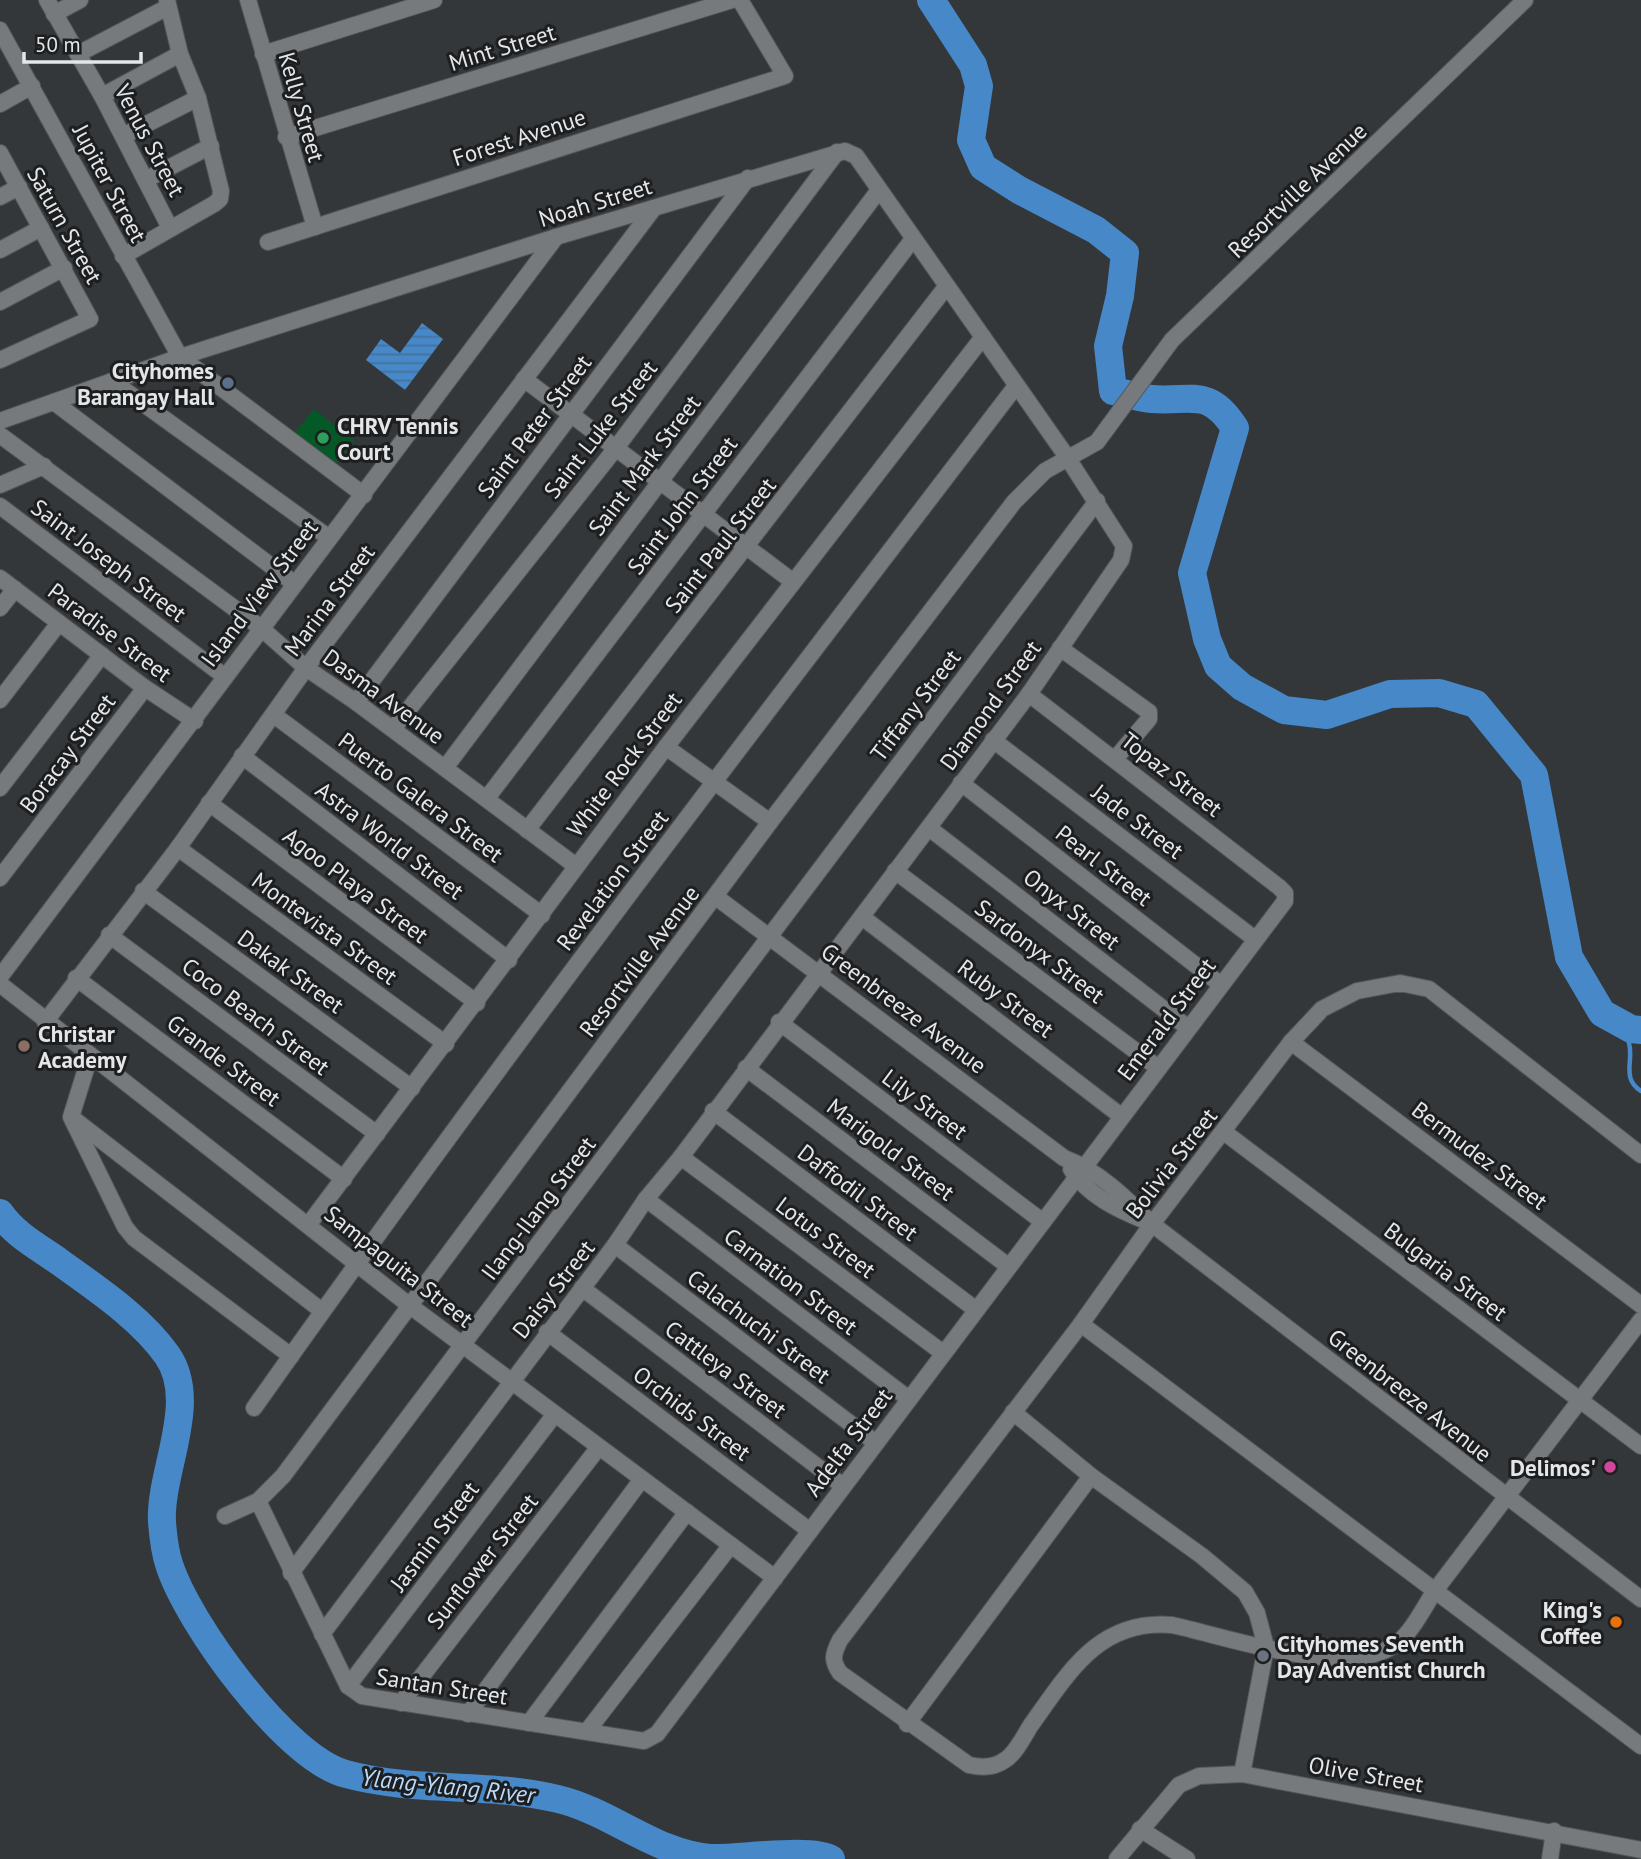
<svg xmlns="http://www.w3.org/2000/svg" width="1641" height="1859" font-family="'PT Sans',sans-serif">
	<defs>
		<pattern id="water-rules" width="6" height="5" patternUnits="userSpaceOnUse" patternTransform="scale(1.75)"><rect width="6" height="5" fill="#4688c8"/><path d="M0 2.5h6" fill="none" stroke="#45719a"/></pattern>
	</defs>
	<rect width="100%" height="100%" fill="#33373a"/>
	<path fill="#045926" d="M314 409 354 441 332 468 292 436Z"/>
	<path fill="url(#water-rules)" d="M422 323 443 339 405 390 366 360 381 339 400 353Z"/>
	<g fill="none" stroke-linecap="round" stroke-linejoin="round">
		<path stroke="#4688c8" stroke-width="4.5" d="M1618 1022C1622 1028 1627 1036 1629 1043 1634 1061 1621 1078 1641 1091"/>
		<g stroke="#4688c8" stroke-width="28">
			<path d="M931 0 973 65 979 86 971 140 983 167 1019 190 1096 230 1125 253 1120 296 1108 346 1113 391C1125 393 1139 398 1152 399 1192 402 1209 387 1235 428L1192 573 1207 639 1218 666 1242 687 1284 710 1327 715 1390 694 1439 693 1476 704 1534 775 1569 957 1602 1013 1631 1029 1641 1030"/>
			<path d="M0 1213C16 1236 39 1247 61 1263 97 1289 141 1318 167 1355 200 1402 159 1472 162 1522 163 1535 165 1552 169 1564 187 1622 286 1759 346 1774 416 1793 488 1782 558 1799 612 1812 654 1853 710 1858 738 1859 812 1847 831 1859"/>
		</g>
		<g stroke="#535659" stroke-width="18">
			<g id="minor">
				<path d="M47 0 102 96 170 228"/>
				<path d="M248 0 315 227"/>
				<path d="M54 14 80 0"/>
				<path d="M0 30 180 357 364 495"/>
				<path d="M78 54 168 7"/>
				<path d="M263 54 434 0"/>
				<path d="M102 96 180 54"/>
				<path d="M0 104 32 86"/>
				<path d="M123 136 198 98"/>
				<path d="M286 137 732 0"/>
				<path d="M0 153 90 319 0 360"/>
				<path d="M147 179 211 146"/>
				<path d="M0 197 19 187"/>
				<path d="M268 242 785 76 740 0"/>
				<path d="M0 250 41 228"/>
				<path d="M123 256 214 204 220 199 221 191 198 98 180 54 167 0"/>
				<path d="M0 302 64 268"/>
				<path d="M524 379 792 581"/>
				<path d="M112 381 328 537"/>
				<path d="M54 402 295 584"/>
				<path d="M0 421 180 357 556 237 845 151 856 156 1067 457 1124 546 1121 560 1029 694 681 1157 646 1199 615 1245 322 1634"/>
				<path d="M0 435 261 628 306 668 356 702 576 866"/>
				<path d="M0 485 44 466"/>
				<path d="M0 506 224 676"/>
				<path d="M0 578 145 688 195 721"/>
				<path d="M0 608 15 589"/>
				<path d="M1060 648 1149 712V719L1115 759"/>
				<path d="M0 700 59 623"/>
				<path d="M356 702 748 178"/>
				<path d="M274 715 542 915"/>
				<path d="M393 729 616 448 837 152"/>
				<path d="M993 740 1255 939"/>
				<path d="M666 747 770 822"/>
				<path d="M242 756 509 960"/>
				<path d="M445 768 879 190"/>
				<path d="M961 783 1220 984"/>
				<path d="M0 788 102 655"/>
				<path d="M487 798 913 239"/>
				<path d="M209 803 477 1003"/>
				<path d="M929 828 1187 1027"/>
				<path d="M527 830 946 287"/>
				<path d="M178 848 446 1044"/>
				<path d="M895 871 1157 1067"/>
				<path d="M0 878 145 688"/>
				<path d="M143 891 412 1088"/>
				<path d="M716 897 1064 1158C1099 1171 1126 1198 1152 1224L1641 1599"/>
				<path d="M862 917 1121 1116"/>
				<path d="M109 935 377 1134"/>
				<path d="M0 977 556 237"/>
				<path d="M76 978 344 1179"/>
				<path d="M0 984 409 1305 775 1578"/>
				<path d="M45 1022 178 848 306 668 654 208"/>
				<path d="M779 1022 1043 1222"/>
				<path d="M1291 1042 1641 1305"/>
				<path d="M90 1056 71 1117 125 1227 134 1238 291 1356"/>
				<path d="M746 1068 1008 1266"/>
				<path d="M713 1111 975 1309"/>
				<path d="M75 1120 322 1311"/>
				<path d="M1224 1132 1641 1446"/>
				<path d="M1641 1155 1429 989 1400 983 1357 991 1322 1009 1291 1042 1152 1224 1081 1324 840 1640C833 1654 831 1660 840 1673L969 1765C982 1768 994 1768 1005 1760 1016 1753 1024 1736 1031 1725 1069 1672 1099 1619 1172 1625 1229 1637 1347 1680 1396 1644 1412 1632 1423 1609 1434 1592L1641 1320"/>
				<path d="M681 1157 943 1353"/>
				<path d="M1071 1169C1087 1195 1118 1210 1146 1221"/>
				<path d="M646 1199 909 1399"/>
				<path d="M309 1224 666 747 983 337"/>
				<path d="M615 1245 876 1443"/>
				<path d="M582 1288 843 1486"/>
				<path d="M1081 1324 1641 1746"/>
				<path d="M547 1332 810 1531"/>
				<path d="M254 1408C499 1061 758 723 1016 386"/>
				<path d="M1013 1412 1091 1476 1202 1556 1245 1592 1257 1613 1266 1647 1242 1774"/>
				<path d="M258 1501 348 1686 362 1696 644 1741 657 1734 1285 901V893L1279 887 1029 694"/>
				<path d="M225 1516 258 1501 283 1476 770 822 1014 502 1045 471 1097 442 1172 340 1525 0"/>
				<path d="M291 1573 1097 501"/>
				<path d="M348 1686 555 1414"/>
				<path d="M401 1703 599 1447"/>
				<path d="M468 1714 642 1479"/>
				<path d="M529 1723 687 1512"/>
				<path d="M907 1724 1091 1476"/>
				<path d="M588 1730 731 1545"/>
				<path d="M1140 1829 1187 1859"/>
				<path d="M1117 1859 1179 1785 1199 1776 1242 1774 1641 1850"/>
				<path d="M1550 1859 1554 1831"/>
			</g>
		</g>
		<use href="#minor" stroke="#767a7d" stroke-width="16"/>
	</g>
	<circle fill="#5c6f8a" stroke="#1c1e1f" stroke-width="2.5" cx="228" cy="383" r="7"/>
	<circle fill="#2e9e5b" stroke="#1c1e1f" stroke-width="2.5" cx="323" cy="438" r="7"/>
	<circle fill="#8d6e63" stroke="#1c1e1f" stroke-width="2.5" cx="24" cy="1046" r="7"/>
	<circle fill="#d1479c" stroke="#1c1e1f" stroke-width="2.5" cx="1610" cy="1467" r="7"/>
	<circle fill="#e8710a" stroke="#1c1e1f" stroke-width="2.5" cx="1616" cy="1622" r="7"/>
	<circle fill="#6b7280" stroke="#1c1e1f" stroke-width="2.5" cx="1263" cy="1656" r="7"/>
	<g text-anchor="middle" dominant-baseline="central" stroke-width="6" stroke-linejoin="round" paint-order="stroke">
		<g font-size="23" fill="#e4e6e8" stroke="#1c1e1f">
			<text transform="translate(502 47) rotate(-17)">Mint Street</text>
			<text transform="translate(302 107) rotate(74)">Kelly Street</text>
			<text transform="translate(519 137) rotate(-18)">Forest Avenue</text>
			<text transform="translate(150 140) rotate(62)">Venus Street</text>
			<text transform="translate(110 183) rotate(62)">Jupiter Street</text>
			<text transform="translate(1297 190) rotate(-44)">Resortville Avenue</text>
			<text transform="translate(595 202) rotate(-17)">Noah Street</text>
			<text transform="translate(65 225) rotate(61)">Saturn Street</text>
			<text transform="translate(534 426) rotate(-53)">Saint Peter Street</text>
			<text transform="translate(600 429) rotate(-52)">Saint Luke Street</text>
			<text transform="translate(644 465) rotate(-53)">Saint Mark Street</text>
			<text transform="translate(682 505) rotate(-53)">Saint John Street</text>
			<text transform="translate(720 545) rotate(-52)">Saint Paul Street</text>
			<text transform="translate(109 560) rotate(37)">Saint Joseph Street</text>
			<text transform="translate(259 593) rotate(-53)">Island View Street</text>
			<text transform="translate(329 600) rotate(-53)">Marina Street</text>
			<text transform="translate(110 632) rotate(37)">Paradise Street</text>
			<text transform="translate(384 696) rotate(36)">Dasma Avenue</text>
			<text transform="translate(915 705) rotate(-53)">Tiffany Street</text>
			<text transform="translate(990 705) rotate(-54)">Diamond Street</text>
			<text transform="translate(67 753) rotate(-53)">Boracay Street</text>
			<text transform="translate(624 764) rotate(-53)">White Rock Street</text>
			<text transform="translate(1172 774) rotate(38)">Topaz Street</text>
			<text transform="translate(421 797) rotate(37)">Puerto Galera Street</text>
			<text transform="translate(1138 821) rotate(37)">Jade Street</text>
			<text transform="translate(390 840) rotate(37)">Astra World Street</text>
			<text transform="translate(1104 865) rotate(38)">Pearl Street</text>
			<text transform="translate(612 880) rotate(-53)">Revelation Street</text>
			<text transform="translate(356 885) rotate(37)">Agoo Playa Street</text>
			<text transform="translate(1072 909) rotate(38)">Onyx Street</text>
			<text transform="translate(325 928) rotate(36)">Montevista Street</text>
			<text transform="translate(1040 951) rotate(37)">Sardonyx Street</text>
			<text transform="translate(639 961) rotate(-53)">Resortville Avenue</text>
			<text transform="translate(291 971) rotate(36)">Dakak Street</text>
			<text transform="translate(1006 998) rotate(37)">Ruby Street</text>
			<text transform="translate(904 1008) rotate(37)">Greenbreeze Avenue</text>
			<text transform="translate(256 1016) rotate(37)">Coco Beach Street</text>
			<text transform="translate(1166 1019) rotate(-53)">Emerald Street</text>
			<text transform="translate(224 1060) rotate(37)">Grande Street</text>
			<text transform="translate(925 1104) rotate(37)">Lily Street</text>
			<text transform="translate(891 1149) rotate(37)">Marigold Street</text>
			<text transform="translate(1480 1155) rotate(37)">Bermudez Street</text>
			<text transform="translate(1171 1163) rotate(-52)">Bolivia Street</text>
			<text transform="translate(858 1192) rotate(37)">Daffodil Street</text>
			<text transform="translate(538 1208) rotate(-53)">Ilang-Ilang Street</text>
			<text transform="translate(826 1237) rotate(37)">Lotus Street</text>
			<text transform="translate(399 1266) rotate(38)">Sampaguita Street</text>
			<text transform="translate(1446 1271) rotate(37)">Bulgaria Street</text>
			<text transform="translate(791 1281) rotate(37)">Carnation Street</text>
			<text transform="translate(553 1289) rotate(-52)">Daisy Street</text>
			<text transform="translate(759 1326) rotate(37)">Calachuchi Street</text>
			<text transform="translate(726 1369) rotate(37)">Cattleya Street</text>
			<text transform="translate(1410 1395) rotate(38)">Greenbreeze Avenue</text>
			<text transform="translate(692 1413) rotate(37)">Orchids Street</text>
			<text transform="translate(848 1442) rotate(-53)">Adelfa Street</text>
			<text transform="translate(434 1536) rotate(-53)">Jasmin Street</text>
			<text transform="translate(482 1561) rotate(-52)">Sunflower Street</text>
			<text transform="translate(442 1686) rotate(9)">Santan Street</text>
			<text transform="translate(1366 1774) rotate(10)">Olive Street</text>
		</g>
		<g font-size="23" font-weight="bold" fill="#e4e6e8" stroke="#1c1e1f" text-anchor="end">
			<text x="214" y="370">Cityhomes<tspan x="214" dy="26">Barangay Hall</tspan></text>
			<text x="337" y="425" text-anchor="start">CHRV Tennis<tspan x="337" dy="26">Court</tspan></text>
			<text x="38" y="1033" text-anchor="start">Christar<tspan x="38" dy="26">Academy</tspan></text>
			<text x="1596" y="1467">Delimos'</text>
			<text x="1602" y="1609">King's<tspan x="1602" dy="26">Coffee</tspan></text>
			<text x="1277" y="1643" text-anchor="start">Cityhomes Seventh<tspan x="1277" dy="26">Day Adventist Church</tspan></text>
		</g>
		<g font-size="24" font-style="italic" fill="#b9dafc" stroke="#1c1e1f">
			<text transform="translate(448 1786) rotate(6)">Ylang-Ylang River</text>
		</g>
	</g>
	<path d="M24 52v10h117v-10" fill="none" stroke="#e4e6e8" stroke-width="3.5"/>
	<text x="35" y="52" font-size="21" fill="#e4e6e8" stroke="#1c1e1f" stroke-width="5" paint-order="stroke">50 m</text>
</svg>
